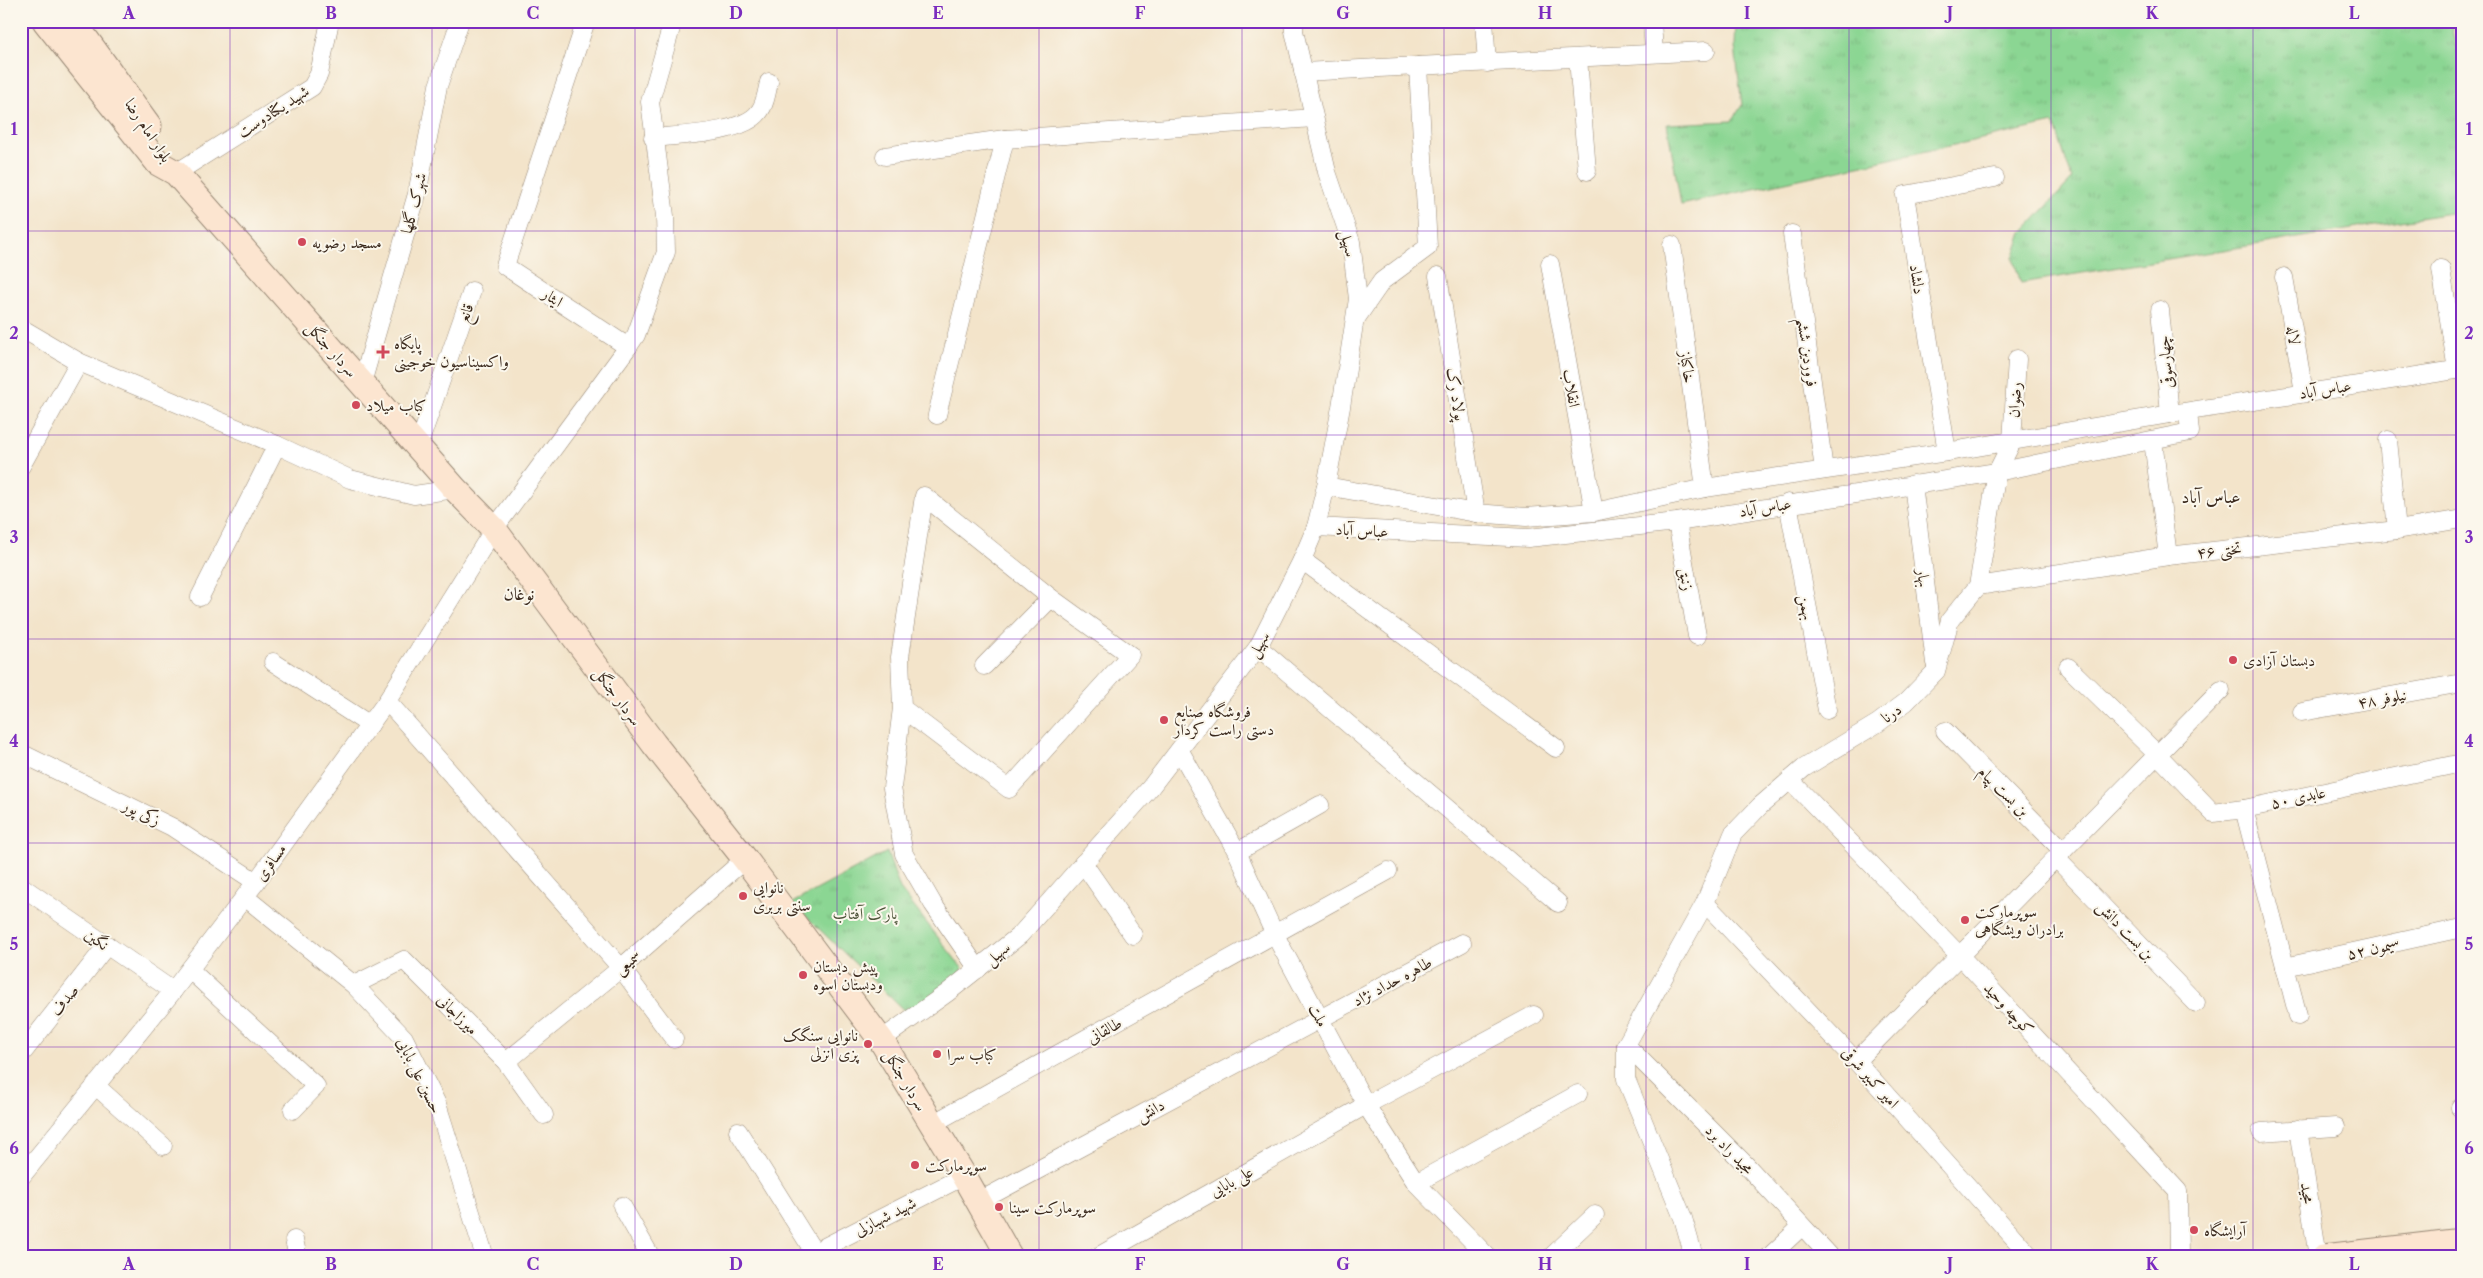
<svg xmlns="http://www.w3.org/2000/svg" width="2483" height="1278" font-family="'Libre Caslon Text',Amiri,serif">
	<defs>
		<pattern id="grass-tufts" width="24" height="20" patternUnits="userSpaceOnUse" patternTransform="scale(1.25)"><rect width="24" height="20" fill="#8bd693"/><path d="M3 7l-1-3M5 7V3M7 7l1-3M15 17l-1-3M17 17v-4M19 17l1-3" fill="none" stroke="#79b87e"/></pattern>
	</defs>
	<rect width="100%" height="100%" fill="#fbf7ec"/>
	<filter id="ink" filterUnits="userSpaceOnUse"><feTurbulence type="fractalNoise" baseFrequency=".02" numOctaves="2"/><feDisplacementMap in="SourceGraphic" scale="10" xChannelSelector="R" yChannelSelector="G"/><feConvolveMatrix kernelMatrix="1 2 1 2 8 2 1 2 1" color-interpolation-filters="sRGB"/></filter>
	<filter id="wash" filterUnits="userSpaceOnUse"><feTurbulence type="fractalNoise" baseFrequency=".0096" numOctaves="4" result="noise"/><feDisplacementMap in="SourceGraphic" scale="20" xChannelSelector="R" yChannelSelector="G"/><feGaussianBlur stdDeviation="1.12" result="paint"/><feColorMatrix in="noise" values="0 0 0 0 0 0 0 0 0 0 0 0 0 0 0 0 0 1.4 0 .05"/><feComposite in="paint" operator="in"/></filter>
	<g filter="url(#wash)">
		<rect width="100%" height="100%" fill="#f3e4ca"/>
		<g fill="url(#grass-tufts)" stroke="#638058">
			<path d="M1736 21H2450L2462 72V211L2021 283 2013 258 2022 233 2072 179 2054 123 1681 205 1667 124 1732 121 1742 105 1735 47Z"/>
			<path d="M887 852 900 889 963 969 947 993 912 1018 792 903Z"/>
		</g>
	</g>
	<g filter="url(#ink)">
		<g fill="none" stroke-linecap="round" stroke-linejoin="round">
			<g stroke="#978774" stroke-width="19">
				<g id="street">
					<path d="M1484 21 1487 63"/>
					<path d="M1652 21 1654 53"/>
					<path d="M1578 58 1587 171"/>
					<path d="M1303 72 1706 51"/>
					<path d="M653 138C679 135 743 134 759 112 765 105 767 91 769 82"/>
					<path d="M885 156 1005 139 1314 118"/>
					<path d="M176 173 312 87 319 74 330 21"/>
					<path d="M1792 234 1824 470"/>
					<path d="M1672 245 1705 488"/>
					<path d="M1550 264 1594 512"/>
					<path d="M2441 269 2457 370"/>
					<path d="M1438 276 1476 513"/>
					<path d="M2284 277 2304 392"/>
					<path d="M2160 310 2170 414"/>
					<path d="M1357 317 1382 281 1428 247 1418 66"/>
					<path d="M21 328 79 362 277 445 350 479 414 495 455 489"/>
					<path d="M628 347 636 335 666 252 665 216 650 102 673 21"/>
					<path d="M362 383 417 194 438 86 460 21"/>
					<path d="M937 415 1005 139"/>
					<path d="M2388 440 2397 530"/>
					<path d="M2153 441 2168 556"/>
					<path d="M418 447 472 291"/>
					<path d="M1947 452 1905 195 1995 178"/>
					<path d="M21 466 79 362"/>
					<path d="M1913 484 1935 663"/>
					<path d="M1326 486 1476 513 1526 517 1594 512 1705 488 1947 452 2170 414 2462 369"/>
					<path d="M1788 503 1827 710"/>
					<path d="M1677 522 1697 636"/>
					<path d="M1316 527 1528 538 1677 522 1997 472 2190 432 2188 412"/>
					<path d="M1302 560 1556 748"/>
					<path d="M1978 586 2168 556 2397 530 2462 519"/>
					<path d="M200 597 277 445"/>
					<path d="M1258 647 1558 903"/>
					<path d="M273 662 370 725"/>
					<path d="M984 666 1051 598"/>
					<path d="M2068 667 2158 755 2213 813 2244 809 2462 763"/>
					<path d="M387 701 621 968 674 1039"/>
					<path d="M902 708 1009 789 1130 655 1051 598 924 496 900 657 902 708 892 788 904 854 933 904 978 969"/>
					<path d="M2302 712 2462 683"/>
					<path d="M1945 731 2063 851"/>
					<path d="M1180 751 1237 852 1275 935 1366 1105 1416 1183 1488 1257"/>
					<path d="M21 753 172 827 256 882"/>
					<path d="M1790 780 1960 956 2178 1191 2179 1257"/>
					<path d="M2244 809 2298 1016"/>
					<path d="M1237 852 1320 805"/>
					<path d="M2056 858 2196 1003"/>
					<path d="M1083 863 1133 935"/>
					<path d="M21 886 173 991"/>
					<path d="M245 897 354 985 404 1038 437 1104 485 1257"/>
					<path d="M1705 903 1856 1061 2031 1257"/>
					<path d="M2285 967 2462 928"/>
					<path d="M190 970 316 1086 293 1110"/>
					<path d="M354 985 404 960 506 1062 544 1115"/>
					<path d="M881 1040 947 993 1020 935 1150 788 1258 647 1302 560 1316 527 1326 486 1341 407 1358 299 1351 242 1327 172 1294 31V21"/>
					<path d="M1626 1045 1746 1165 1831 1257"/>
					<path d="M21 1055 107 945"/>
					<path d="M1856 1061 2221 690"/>
					<path d="M506 1062 621 968 745 859"/>
					<path d="M95 1085 163 1146"/>
					<path d="M2460 1108H2462"/>
					<path d="M932 1124 1388 871"/>
					<path d="M2298 1129 2318 1257"/>
					<path d="M738 1131 814 1252"/>
					<path d="M2261 1132 2336 1127"/>
					<path d="M21 1177 173 991 256 882 387 701 494 529 628 347 505 266 586 21"/>
					<path d="M1416 1183 1578 1094"/>
					<path d="M978 1202 1462 943"/>
					<path d="M622 1206 651 1257"/>
					<path d="M294 1240 298 1257"/>
					<path d="M805 1257 964 1176"/>
					<path d="M1097 1257 1366 1105 1534 1015"/>
					<path d="M1551 1257 1595 1215"/>
					<path d="M1694 1257 1683 1218 1626 1079V1045L1705 903 1733 834 1760 806 1804 768 1878 723 1906 702 1936 671 1950 620 1978 586 1997 472 2012 442 2017 359"/>
					<path d="M1769 1257 1801 1227"/>
				</g>
			</g>
			<g stroke="#978774" stroke-width="27">
				<g id="secondary">
					<path d="M45 21 158 163 176 173 455 489 494 529 654 744 745 859 881 1040 964 1176 1010 1257"/>
					<path d="M73 21 149 126"/>
					<path d="M2324 1257 2462 1241"/>
				</g>
			</g>
			<use href="#street" stroke="#fff" stroke-width="18"/>
			<use href="#secondary" stroke="#fce5d0" stroke-width="25"/>
		</g>
	</g>
	<path fill="none" stroke="#7b2cbf" stroke-width="1" stroke-opacity="0.55" d="M230 21V1257M432 21V1257M635 21V1257M837 21V1257M1039 21V1257M1242 21V1257M1444 21V1257M1646 21V1257M1849 21V1257M2051 21V1257M2253 21V1257M21 231H2462M21 435H2462M21 639H2462M21 843H2462M21 1047H2462"/>
	<g fill="#d1495b" stroke="#fbf7ec" stroke-width="2">
		<circle cx="302" cy="242" r="5"/>
		<path d="M380.5 344.5h5v5h5v5h-5v5h-5v-5h-5v-5h5z"/>
		<circle cx="356" cy="405" r="5"/>
		<circle cx="2233" cy="660" r="5"/>
		<circle cx="1164" cy="720" r="5"/>
		<circle cx="743" cy="896" r="5"/>
		<circle cx="1965" cy="920" r="5"/>
		<circle cx="803" cy="975" r="5"/>
		<circle cx="868" cy="1044" r="5"/>
		<circle cx="937" cy="1054" r="5"/>
		<circle cx="915" cy="1165" r="5"/>
		<circle cx="999" cy="1207" r="5"/>
		<circle cx="2194" cy="1230" r="5"/>
	</g>
	<g text-anchor="middle" dominant-baseline="central" stroke-width="4" stroke-linejoin="round" paint-order="stroke">
		<g font-size="16" fill="#3b2a1e" stroke="#fbf7ec">
			<text transform="translate(273 111) rotate(-33)">شهید یکتادوست</text>
			<text transform="translate(149 130) rotate(57)">بلوار امام رضا</text>
			<text transform="translate(413 203) rotate(-76)">شهرک گلها</text>
			<text transform="translate(1349 243) rotate(77)">سهیل</text>
			<text transform="translate(1918 279) rotate(81)">دلشاد</text>
			<text transform="translate(553 297) rotate(33)">ایثار</text>
			<text transform="translate(465 313) rotate(-71)">قانع</text>
			<text transform="translate(2294 335) rotate(80)">لاله</text>
			<text transform="translate(332 349) rotate(48)">سردار جنگل</text>
			<text transform="translate(1808 352) rotate(82)">فروردین ششم</text>
			<text transform="translate(2165 362) rotate(-95)">چهارسوقی</text>
			<text transform="translate(1688 367) rotate(82)">خاکباز</text>
			<text transform="translate(1572 388) rotate(80)">انقلاب</text>
			<text transform="translate(2325 389) rotate(-9)">عباس آباد</text>
			<text transform="translate(1457 394) rotate(81)">پولاد رک</text>
			<text transform="translate(2014 400) rotate(-87)">رضوان</text>
			<text transform="translate(1765 507) rotate(-9)">عباس آباد</text>
			<text transform="translate(1362 530) rotate(3)">عباس آباد</text>
			<text transform="translate(2219 550) rotate(-6)">تختی ۴۶</text>
			<text transform="translate(1924 578) rotate(83)">بهار</text>
			<text transform="translate(1687 579) rotate(80)">زنبق</text>
			<text transform="translate(1807 607) rotate(79)">بهمن</text>
			<text transform="translate(1258 644) rotate(-58)">سهیل</text>
			<text transform="translate(618 696) rotate(53)">سردار جنگل</text>
			<text transform="translate(2382 698) rotate(-10)">نیلوفر ۴۸</text>
			<text transform="translate(1891 713) rotate(-36)">درنا</text>
			<text transform="translate(2004 791) rotate(45)">بن بست پیام</text>
			<text transform="translate(2298 797) rotate(-12)">عابدی ۵۰</text>
			<text transform="translate(142 812) rotate(26)">زکی پور</text>
			<text transform="translate(270 862) rotate(-54)">مسافری</text>
			<text transform="translate(2126 930) rotate(46)">بن بست دانش</text>
			<text transform="translate(97 939) rotate(35)">نگین</text>
			<text transform="translate(2373 948) rotate(-12)">سیمون ۵۲</text>
			<text transform="translate(997 953) rotate(-39)">سهیل</text>
			<text transform="translate(627 962) rotate(-41)">سمیعی</text>
			<text transform="translate(1392 981) rotate(-28)">طاهره حداد نژاد</text>
			<text transform="translate(64 1000) rotate(-52)">صدف</text>
			<text transform="translate(2009 1008) rotate(47)">کوچه وحید</text>
			<text transform="translate(458 1014) rotate(45)">میرزاجانی</text>
			<text transform="translate(1319 1015) rotate(62)">ملت</text>
			<text transform="translate(1104 1030) rotate(-29)">طالقانی</text>
			<text transform="translate(420 1075) rotate(64)">حسین علی بابایی</text>
			<text transform="translate(1871 1077) rotate(48)">امیر کبیر شرقی</text>
			<text transform="translate(906 1080) rotate(59)">سردار جنگل</text>
			<text transform="translate(1150 1110) rotate(-28)">دانش</text>
			<text transform="translate(1730 1149) rotate(46)">مجید راد برد</text>
			<text transform="translate(1231 1181) rotate(-29)">علی بابایی</text>
			<text transform="translate(2308 1193) rotate(81)">مجید</text>
			<text transform="translate(885 1216) rotate(-27)">شهید شهبازلی</text>
		</g>
		<g font-size="16" fill="#3b2a1e" stroke="#fbf7ec" text-anchor="start">
			<text x="312" y="242">مسجد رضویه</text>
			<text x="394" y="343">پایگاه<tspan x="394" dy="18">واکسیناسیون خوجینی</tspan></text>
			<text x="366" y="405">کباب میلاد</text>
			<text x="2243" y="660">دبستان آزادی</text>
			<text x="1174" y="711">فروشگاه صنایع<tspan x="1174" dy="18">دستی راست کردار</tspan></text>
			<text x="753" y="887">نانوایی<tspan x="753" dy="18">سنتی بربری</tspan></text>
			<text x="1975" y="911">سوپرمارکت<tspan x="1975" dy="18">برادران ویشگاهی</tspan></text>
			<text x="813" y="966">پیش دبستان<tspan x="813" dy="18">ودبستان اسوه</tspan></text>
			<text x="858" y="1035" text-anchor="end">نانوایی سنگک<tspan x="858" dy="18">پزی انزلی</tspan></text>
			<text x="947" y="1054">کباب سرا</text>
			<text x="925" y="1165">سوپرمارکت</text>
			<text x="1009" y="1207">سوپرمارکت سینا</text>
			<text x="2204" y="1230">آرایشگاه</text>
		</g>
		<g font-size="16" fill="#4f553b" stroke="#fbf7ec">
			<text x="865" y="913">پارک آفتاب</text>
		</g>
		<g font-size="18" fill="#3b2a1e" stroke="#fbf7ec">
			<text x="2211" y="497">عباس آباد</text>
			<text x="519" y="594">نوغان</text>
		</g>
	</g>
	<rect width="2483" height="1278" fill="none" stroke="#fbf7ec" stroke-width="55"/>
	<rect x="28" y="28" width="2428" height="1222" fill="none" stroke="#7b2cbf" stroke-width="2"/>
	<g font-size="16" text-anchor="middle" font-weight="bold" fill="#7b2cbf">
		<text x="129" y="19">A</text>
		<text x="331" y="19">B</text>
		<text x="533" y="19">C</text>
		<text x="736" y="19">D</text>
		<text x="938" y="19">E</text>
		<text x="1140" y="19">F</text>
		<text x="1343" y="19">G</text>
		<text x="1545" y="19">H</text>
		<text x="1747" y="19">I</text>
		<text x="1950" y="19">J</text>
		<text x="2152" y="19">K</text>
		<text x="2354" y="19">L</text>
		<text x="14" y="135">1</text>
		<text x="2469" y="135">1</text>
		<text x="14" y="339">2</text>
		<text x="2469" y="339">2</text>
		<text x="14" y="543">3</text>
		<text x="2469" y="543">3</text>
		<text x="14" y="747">4</text>
		<text x="2469" y="747">4</text>
		<text x="14" y="950">5</text>
		<text x="2469" y="950">5</text>
		<text x="14" y="1154">6</text>
		<text x="2469" y="1154">6</text>
		<text x="129" y="1270">A</text>
		<text x="331" y="1270">B</text>
		<text x="533" y="1270">C</text>
		<text x="736" y="1270">D</text>
		<text x="938" y="1270">E</text>
		<text x="1140" y="1270">F</text>
		<text x="1343" y="1270">G</text>
		<text x="1545" y="1270">H</text>
		<text x="1747" y="1270">I</text>
		<text x="1950" y="1270">J</text>
		<text x="2152" y="1270">K</text>
		<text x="2354" y="1270">L</text>
	</g>
</svg>
